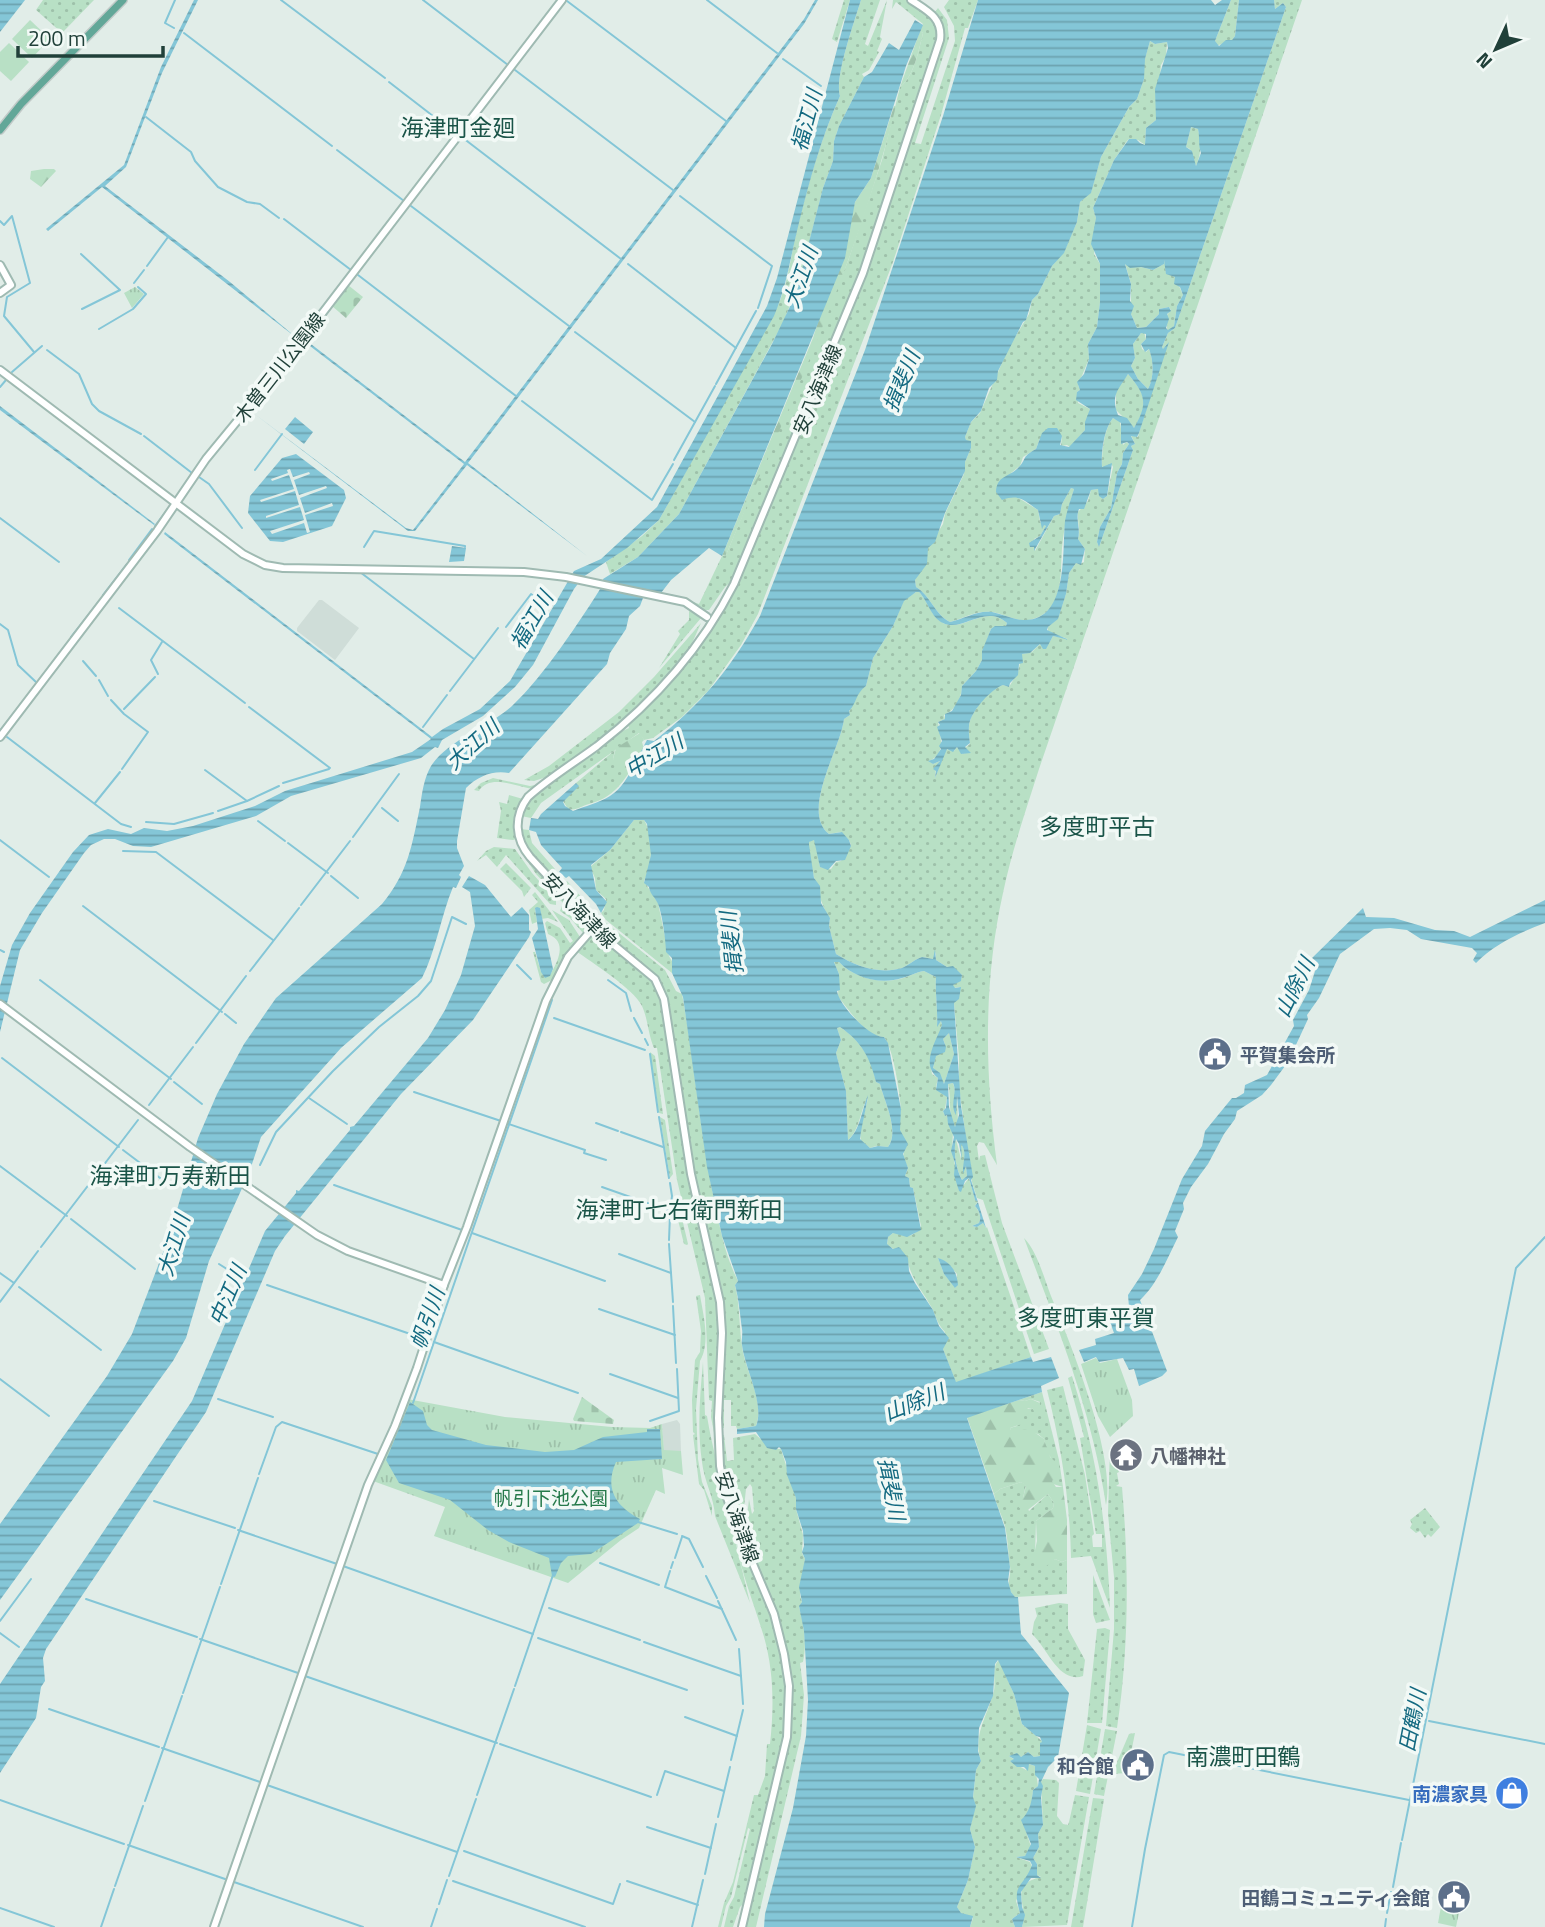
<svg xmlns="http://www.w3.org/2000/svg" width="1545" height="1927" font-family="'Titillium Web','Noto Sans JP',sans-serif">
	<defs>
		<pattern id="grass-dots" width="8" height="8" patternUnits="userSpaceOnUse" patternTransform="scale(1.75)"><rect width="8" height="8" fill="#b8e0c5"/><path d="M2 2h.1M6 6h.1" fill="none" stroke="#9ec1aa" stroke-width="1.8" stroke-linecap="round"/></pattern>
		<pattern id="forest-firs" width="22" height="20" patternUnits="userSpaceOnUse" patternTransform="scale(1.75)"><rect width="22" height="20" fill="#b8e0c5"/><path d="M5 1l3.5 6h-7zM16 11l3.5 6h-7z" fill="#9ec1aa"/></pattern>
		<pattern id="cemetery-stones" width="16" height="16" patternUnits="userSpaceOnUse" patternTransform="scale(1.75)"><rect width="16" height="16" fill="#b8e0c5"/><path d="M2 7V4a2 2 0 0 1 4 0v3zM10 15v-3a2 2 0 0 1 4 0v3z" fill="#9ec1aa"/></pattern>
		<pattern id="park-tufts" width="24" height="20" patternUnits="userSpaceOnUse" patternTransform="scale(1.75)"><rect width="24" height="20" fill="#b8e0c5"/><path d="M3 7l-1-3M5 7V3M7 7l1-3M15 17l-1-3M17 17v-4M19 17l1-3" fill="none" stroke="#9ec1aa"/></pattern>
		<pattern id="water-rules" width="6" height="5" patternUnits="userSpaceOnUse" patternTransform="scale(1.75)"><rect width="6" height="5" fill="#84c6d7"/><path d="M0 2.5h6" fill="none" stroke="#6ca2af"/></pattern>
	</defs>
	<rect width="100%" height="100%" fill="#e1ede8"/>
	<g fill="#cfddd8">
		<path d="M319 600H322L359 628 335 660 297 631V628Z"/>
		<path d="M677 1420 680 1424 681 1451H664L662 1424Z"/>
	</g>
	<g fill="url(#grass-dots)" fill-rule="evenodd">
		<path d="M43 0H94L62 33 36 10Z"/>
		<path d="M844 0H850L837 42 832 39Z"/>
		<path d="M861 0H880L865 44 868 46 887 0 880 37 882 39 877 51 879 52 869 70 862 74 864 77 839 126 834 141 833 161 823 188 799 282 783 323 679 514 638 557 610 574 606 562 642 536 659 520 779 303C789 279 791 254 797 229 808 184 821 138 840 96 834 78 855 20 861 0Z"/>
		<path d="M893 0H906L932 18 938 32V42L861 273 734 579 725 587 709 610H701L670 598 671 594 699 604 722 556 726 555 848 261 882 160 900 87C914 77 919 49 923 33L920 31 923 24 896 2 892 9Z"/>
		<path d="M949 0H978L968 28H965L941 115 893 262 758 614 741 645 708 691 682 717 653 738 644 740 639 733 541 803 531 818 521 816 525 804 533 796 616 734 629 728 628 724C674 685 709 638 737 585L828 370 833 365 835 360 832 359 865 275 942 44 944 26 935 12 938 8 947 20 949 38 915 143 921 144 955 41 954 26 944 7Z"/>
		<path d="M1231 0H1239L1235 36 1232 40 1216 46 1215 41Z"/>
		<path d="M1274 0H1302L1039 769C1026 810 1012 850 1003 893 983 983 985 1074 997 1165L984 1143 979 1142 977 1146 979 1161 980 1156 985 1155 1002 1223 1049 1349 1034 1354 983 1200 977 1198 972 1182 959 1087V1058L954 1003 960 987 954 988 952 985 961 980 962 975 951 967H947L936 960V952L933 959 922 957C915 959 909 965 902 968 880 975 855 966 836 954L829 926 830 918C821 909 807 856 809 842L813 839 816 843 820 867 831 869 836 862 841 861 851 845 849 840 841 832 829 834C800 811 841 748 844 719L850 715 849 712 859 691 866 686 873 658 893 626 904 600 916 592H919C928 601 931 617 943 623 963 633 985 603 1007 623L1006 626 991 629 982 653V660L976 671 962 686C962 697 955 711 944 715L945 719 938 722C939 733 948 753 929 761L933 764 940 761 936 767 935 778 946 749 954 751 957 747 962 754 968 752 965 748 970 744C969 737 968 727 970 721 975 707 989 690 1003 685L1009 687 1018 672 1022 654 1032 652 1040 644 1043 646 1049 643 1053 636 1068 639 1048 632V627L1058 618 1066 594 1069 573 1076 563 1080 564 1084 562 1085 549 1078 539C1081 529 1077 522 1078 512L1088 501 1091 490 1098 489 1103 499 1107 496 1113 467 1112 465 1103 468 1102 466C1102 450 1104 429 1113 418L1120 421 1123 445 1126 442 1129 444 1123 453 1122 464 1117 473 1111 508 1100 527 1097 542 1099 547 1133 450 1131 446 1135 444 1131 435 1138 437 1139 433 1166 345 1163 350 1162 347 1168 333 1175 328 1286 7 1283 3 1275 9Z"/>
		<path d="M1150 41 1155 44 1167 42 1166 56 1161 65 1156 120 1146 128 1145 145 1138 140 1129 139 1127 141 1114 160 1093 208 1096 218 1094 254 1100 264V302L1097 327 1088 344 1089 359 1078 385 1080 390 1077 392 1078 403 1090 409 1085 430 1070 447 1067 445 1061 446 1062 436 1040 438 1036 449 1023 457 1020 466 1011 473 1009 496 1017 497 1038 510 1040 522 1046 526 1040 536 1034 539 1035 551 1054 516 1060 514 1062 504 1071 488 1074 489C1068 508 1064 527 1062 548 1060 575 1065 613 1029 620 1016 622 1005 614 992 612 977 610 964 618 950 622 935 615 931 596 916 587L915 580 928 548 943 524 945 514 964 474 965 462 971 448V441H966L965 437 971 422 980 413 1009 347 1029 314 1032 300 1038 294 1052 266 1064 252 1077 222 1080 202 1091 192 1101 157 1129 107 1137 99 1144 79V62Z"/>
		<path d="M1191 127 1198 129C1201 143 1202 152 1196 166L1190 149 1186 147Z"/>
		<path d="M1165 259 1166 273 1175 277 1183 295 1177 306 1174 326 1168 331C1165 325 1169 321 1167 315L1171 310 1169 307 1159 309V314L1146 327 1137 328 1131 314V284L1125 263 1153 270 1164 264Z"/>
		<path d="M1144 332 1146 339 1141 344 1142 349 1146 352 1149 349C1154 362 1154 378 1148 389L1138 379 1131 366 1135 358 1133 344 1141 333Z"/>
		<path d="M1128 374C1146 395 1149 404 1134 428L1116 410V390Z"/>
		<path d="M689 611 700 616 701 618 659 668 680 634 678 631 689 620Z"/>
		<path d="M701 623 685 659 636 711 553 775 534 781 524 780 549 766 619 712 654 677Z"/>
		<path d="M615 750 613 759 628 766 640 756C624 779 618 796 589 804 581 806 577 811 568 809L563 801 578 786 576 783Z"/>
		<path d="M493 778 530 786 540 784 532 789C516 786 489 774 479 791L474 790 481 783Z"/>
		<path d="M509 795 523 799 514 820 516 839 513 840 497 838 501 811 499 802 507 804Z"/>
		<path d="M638 819 644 820C654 836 653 865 644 881L658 903 669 956 673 963 672 973 606 920 601 913 604 910 606 899 596 890 595 878 590 867 610 850 634 820Z"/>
		<path d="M520 829 529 830 532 843 555 869 549 874 525 846Z"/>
		<path d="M494 847 515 849 532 873 556 900V905L550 904 506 855 497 867 486 855 477 861 486 851Z"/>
		<path d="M522 853 586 924 583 933 570 918 560 911 563 903 536 874Z"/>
		<path d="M506 863 531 888 524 897 522 891 500 869Z"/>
		<path d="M567 881 599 917 665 970 676 991 682 994C695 1064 700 1134 715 1204 720 1229 726 1258 738 1281L735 1285C740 1306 739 1326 742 1346 745 1371 765 1401 756 1426L737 1429 736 1426H731V1400H724V1428H720L725 1343 723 1301 695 1180 668 1001C657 968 634 960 610 939 592 923 577 905 561 888Z"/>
		<path d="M535 892 558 922 548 918 541 919 540 908 535 909 537 922 532 924 529 910 538 902 532 895Z"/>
		<path d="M552 910 569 920 580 937 565 956 552 980 544 984 541 982 533 952H535L541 972 550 975C558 961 568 942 548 934L545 923 547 921 560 928 570 943 573 941Z"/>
		<path d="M593 932 648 976 659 993 661 1002 717 1303 719 1322 715 1438 711 1417 712 1401 709 1400 705 1298 677 1180 657 1048H654C648 1034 648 1019 642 1006 634 989 591 962 576 951Z"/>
		<path d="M834 962H839C854 978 882 985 903 978 910 976 916 972 924 971L936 977C935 994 938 1010 937 1026L941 1021 942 1025C937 1042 928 1055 932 1074L938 1078 936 1087 947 1097 945 1109 943 1111 945 1116 947 1115 949 1126 953 1132 952 1148 959 1191 969 1178 975 1200 978 1201 975 1206C979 1211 982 1217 979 1223L972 1226 977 1227 983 1223 986 1228 987 1227 1031 1357 956 1383 943 1349 945 1332C938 1325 936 1317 932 1308 922 1290 910 1278 907 1257L887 1245 888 1237 893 1233C908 1233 909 1242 921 1226L913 1188 910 1187 909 1178 905 1176 908 1168 903 1157C907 1144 900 1138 899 1125 899 1119 901 1114 901 1108 899 1091 894 1050 884 1037 866 1038 849 1009 838 997L839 974ZM938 1258 946 1262 957 1274 956 1288 944 1274Z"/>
		<path d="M840 1027C860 1040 872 1058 876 1082L880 1084C884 1101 900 1131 888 1147L876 1146 870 1148 861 1141C858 1127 866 1112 868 1097 860 1110 860 1130 848 1140L846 1091 836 1053 841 1040 837 1028Z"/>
		<path d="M949 1033 954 1054 944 1084 939 1073 933 1069 935 1057 945 1044 943 1039Z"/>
		<path d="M650 1052 655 1056 663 1114 659 1113Z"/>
		<path d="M953 1083C956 1090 955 1105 956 1114L955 1103 957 1096 958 1122 960 1123 962 1141 956 1131 959 1124 958 1123 955 1127C947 1113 952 1098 948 1084Z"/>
		<path d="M660 1117 665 1120 673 1174 670 1178Z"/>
		<path d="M956 1139 961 1159V1143C966 1150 966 1161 963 1169L966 1166 967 1176 962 1180C956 1169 953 1151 956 1139Z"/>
		<path d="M677 1197 688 1244 687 1245 684 1244 677 1216 674 1215Z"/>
		<path d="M1024 1238C1037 1251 1044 1278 1051 1296 1071 1345 1116 1455 1106 1505 1092 1411 1057 1326 1024 1238Z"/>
		<path d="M700 1295C703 1314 711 1343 700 1361L696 1409 698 1459 702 1482 712 1506V1516L704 1490 699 1484 693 1435 695 1434 693 1432 692 1400 695 1360 700 1352 701 1331 696 1296Z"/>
		<path d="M703 1362 705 1415 707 1416C712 1448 721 1477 729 1509L724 1513 735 1540 750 1603 715 1516C714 1497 704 1481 702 1462 697 1429 700 1395 703 1362Z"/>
		<path d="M1072 1376C1097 1454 1107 1527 1110 1608L1091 1556 1071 1558C1070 1501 1061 1445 1047 1390L1063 1386 1085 1475 1094 1534 1092 1536 1093 1547H1102V1534H1096L1080 1438 1084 1437 1068 1378Z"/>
		<path d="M1042 1392 1059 1460 1063 1487 1053 1484 1052 1481 1055 1478 1052 1460 1045 1447 1044 1439 1038 1434 1011 1430 1010 1428 1017 1426 1026 1409 1032 1408 1035 1411 1040 1402 1031 1399 1025 1401 1019 1400Z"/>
		<path d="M755 1434 772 1449H781L797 1501 796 1509 803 1535 802 1553 805 1559 800 1595 802 1602 799 1607C804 1624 807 1644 803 1662L800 1663 804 1695 801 1736 756 1927H745L778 1794 793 1713 790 1671 777 1615 748 1541 746 1526 749 1499 752 1514 754 1511 752 1487 750 1484 746 1489 742 1527C726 1500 723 1466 720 1435H724L727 1461 734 1460 733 1438Z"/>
		<path d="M1110 1447 1119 1472 1117 1473 1119 1484 1116 1486 1122 1487C1129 1567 1129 1649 1117 1728L1106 1726 1114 1629V1577L1108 1514Z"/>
		<path d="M1021 1482 1026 1485 1023 1498 1029 1511 1048 1494 1054 1503 1053 1508 1036 1521 1035 1555 1051 1561 1055 1559 1062 1562 1067 1560V1594L1015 1597C1003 1584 1012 1579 1010 1566 1008 1553 1008 1539 1005 1526 1002 1515 996 1505 994 1494L1000 1489Z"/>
		<path d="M1425 1508 1440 1527 1431 1537 1428 1534 1425 1538 1420 1531 1416 1533 1410 1528 1412 1524 1410 1520Z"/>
		<path d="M735 1527 773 1621 781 1655 786 1689 783 1740 745 1902 740 1907 733 1927H724L729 1906 734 1897 750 1829 748 1828 731 1897 726 1906 721 1927H718L724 1903 733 1882 754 1795H758L765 1776 767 1744H770C774 1708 774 1672 764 1637 755 1605 735 1559 735 1527Z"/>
		<path d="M1093 1575 1110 1620 1096 1623 1093 1614Z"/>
		<path d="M1059 1603 1068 1604V1629L1085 1660 1083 1676C1059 1684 1048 1649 1032 1634L1034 1622 1037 1616 1035 1608Z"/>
		<path d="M1105 1628 1110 1630 1102 1723H1087L1097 1629Z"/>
		<path d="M999 1660 1014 1694 1022 1724 1042 1741 1041 1756 1034 1757 1028 1752 1021 1757 1017 1754 1009 1756 1015 1760 1010 1761 1026 1770 1029 1764 1035 1766 1038 1786 1033 1790 1032 1801 1024 1825 1031 1847 1025 1856 1016 1857 1030 1862 1032 1867 1016 1901 1020 1913 1012 1919 1015 1927H970L973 1918 961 1913 957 1907 968 1880 975 1847 970 1829 975 1806 973 1798 976 1770 981 1761C972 1735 988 1715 994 1691 996 1681 991 1667 999 1660Z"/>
		<path d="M1087 1725 1101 1729 1090 1794 1076 1791Z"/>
		<path d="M1105 1729 1117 1731 1104 1796 1094 1794Z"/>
		<path d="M1135 1733 1127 1773 1112 1774 1129 1734Z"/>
		<path d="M1043 1779 1056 1780 1059 1783 1057 1816 1063 1824 1068 1825 1069 1822 1075 1795 1089 1797 1067 1925 1022 1927C1029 1904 1007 1885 1041 1877L1037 1875V1864L1033 1858 1039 1847 1038 1834 1043 1825 1041 1782Z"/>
		<path d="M1093 1798 1104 1799 1083 1927H1071Z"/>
	</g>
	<g fill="url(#forest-firs)">
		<path d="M920 31 923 33C919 49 914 77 900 87Z"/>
		<path d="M894 106H896C858 261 788 408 726 555L722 556 813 338 855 202 871 178Z"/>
		<path d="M44 169H54L56 171 41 187 30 179 31 171Z"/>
		<path d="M640 733 644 740 642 742 644 749 640 756 622 768 613 759 616 748Z"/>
		<path d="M1031 1399 1040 1403V1415L1035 1413 1032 1408H1028L1023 1416 1022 1424 1010 1428 1011 1430C1029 1430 1029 1428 1044 1439 1045 1446 1050 1450 1050 1457L1059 1465 1058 1477 1052 1481 1056 1487H1063L1067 1520V1560L1062 1562 1055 1559 1044 1568H1040L1033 1559 1037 1541 1036 1521 1053 1508 1054 1503 1048 1494 1024 1513 1017 1505 1023 1498 1026 1486 1021 1482 1000 1489 994 1494 967 1417 1019 1400 1025 1401Z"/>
	</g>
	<g fill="url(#cemetery-stones)">
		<path d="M348 285 363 297 346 318 332 306Z"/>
		<path d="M582 1397 614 1420 613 1424 574 1421 573 1419Z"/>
	</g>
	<g fill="url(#park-tufts)">
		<path d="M135 287 144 294 132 308 124 293Z"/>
		<path d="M1096 1358 1100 1363 1117 1359 1132 1400 1133 1416 1110 1437 1098 1416 1081 1364Z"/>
		<path d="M407 1399 505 1417 612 1427 650 1428 662 1424 664 1450 681 1451 683 1475 662 1468 665 1494 656 1490 639 1528 621 1540 568 1583 434 1536 445 1507 373 1481Z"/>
		<path d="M1442 1901 1461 1903 1456 1927 1438 1923Z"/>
	</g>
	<g fill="#b8e0c5">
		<path d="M30 20 50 39 32 58 12 39Z"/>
		<path d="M9 43 29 62 11 81 0 71V52Z"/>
	</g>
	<g fill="url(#water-rules)" fill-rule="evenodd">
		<path d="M0 0H25L0 32Z"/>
		<path d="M194 0H198L162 73 126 167 105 186 230 282 298 339 102 187 48 231 46 229 124 165 161 67Z"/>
		<path d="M815 0H818L804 24 468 463 587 556 467 465 415 531H408L252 412 406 528 413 530 464 464 306 343 307 341 465 462 804 19Z"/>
		<path d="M850 0H861C855 20 834 78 840 96 821 138 808 185 797 231 790 260 786 288 774 316L659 520 627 548 583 577 574 589 533 665 515 687 483 716 442 740 438 748 435 747 421 758 291 796 256 816 151 847 133 846 115 839H104L91 845 84 853 42 913 20 950 0 1032V986L12 945 30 913 73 852 89 835 108 829 131 834 144 828 167 831 193 826 255 806 285 791 412 752 431 739 164 534 165 532 432 737 443 729 480 709 510 681 574 571 601 559 657 507 767 306 777 278Z"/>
		<path d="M978 0H1211L1215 5 1222 0H1231L1215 41 1219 46 1226 40H1232L1235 36 1239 0H1274L1275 9 1283 3 1286 7 1175 328 1168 333 1162 347 1163 349 1169 342 1139 433 1137 437 1131 436 1135 444 1131 446 1133 450 1099 547 1097 542 1100 527 1111 508 1117 473 1122 464 1123 453 1129 444 1127 442 1121 444V423L1113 418C1104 429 1101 451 1102 467L1112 463 1107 496 1103 499 1099 496 1098 489 1091 490 1084 509H1079C1075 519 1081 528 1078 539L1085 549 1081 565 1076 563 1069 573 1066 594 1058 619 1048 627 1047 630 1069 640 1053 636 1046 649H1043L1040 644 1030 653 1022 654 1023 663 1019 664 1018 675 1010 683 1009 687 1003 685C990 690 974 709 970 721 968 726 969 737 970 743L965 747 971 753 961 754 957 747 953 752 947 749 935 778 936 771 933 769 940 761 933 764 928 761 934 759 941 749 939 746 942 741 937 727 940 725 938 722 945 719V714L952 711 961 695 962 686 976 671 982 660V651L991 629 995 626H1006L1007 623C985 603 962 633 943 623 931 618 928 601 919 592H916L904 601 893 626 873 658 866 686C855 694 857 703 849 711L850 715 844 719C841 748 800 811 829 834L842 832 849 840 851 846 845 860 836 861 828 870 820 867 814 840 809 842V845L814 878 820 886 821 903 830 918 829 926 836 954C855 966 880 975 902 968 909 965 915 959 922 957L933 959 935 949 936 960 947 967 953 966 962 975 961 981 953 985 955 988 961 987 959 999 954 1003 961 1106 973 1177 971 1180 986 1228 983 1223 977 1227 972 1226 979 1223C982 1217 979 1210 975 1206L978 1202 975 1200 969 1178 965 1181 961 1192 959 1191 954 1175 955 1163 951 1151 954 1137 948 1124 947 1115 945 1116 943 1111 946 1108 947 1097 936 1090 938 1078C920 1064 936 1042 942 1025L941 1021 937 1027C938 1010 935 994 936 977L924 971C916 972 910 976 902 978 881 985 854 978 839 962H834L839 974 840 990 837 991C839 1005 870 1038 884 1037L888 1043 901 1109 900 1130 908 1144 903 1154 908 1168 905 1176 909 1178 910 1187 913 1188 921 1230 907 1237 893 1233 888 1237 887 1244 893 1249 899 1247 908 1258 909 1271 915 1283 933 1310 939 1326 949 1338 943 1349 956 1382 1031 1357 1033 1362 1051 1357 1059 1378 1041 1386 1042 1392 967 1418 1005 1528 1010 1567 1008 1581 1011 1592 1015 1597H1018L1021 1634 1069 1693 1058 1757 1048 1767 1041 1782 1043 1786 1041 1797 1043 1825 1038 1834 1039 1847 1033 1858 1037 1864V1875L1041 1878H1031L1021 1892 1022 1907 1025 1915 1022 1927H1015L1012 1919 1020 1913C1011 1883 1023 1889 1032 1865L1030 1861 1016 1857 1025 1856 1031 1844 1021 1820C1029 1813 1032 1802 1033 1790L1038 1786 1039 1779 1035 1775V1766L1029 1764 1028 1771 1024 1767H1017L1010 1761 1014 1759 1009 1756 1017 1753 1021 1757 1028 1752 1034 1757 1040 1756V1743L1042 1742 1040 1737 1036 1736 1022 1724 1014 1694 998 1660 995 1664 993 1696 979 1728 978 1751 981 1761 976 1770 973 1797 976 1806 970 1829 975 1847 968 1880 957 1907 961 1913 973 1916 970 1927H764L765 1914 793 1808 806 1736 808 1700 804 1631 799 1606 802 1602 799 1587 805 1559 802 1552 804 1546 803 1531 796 1509V1498L787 1475 786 1462 781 1449 779 1447 776 1450 767 1448 756 1432 737 1434V1429L756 1426C765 1404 745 1369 742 1345 741 1341 743 1334 742 1329 740 1315 739 1300 735 1285L738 1281 722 1236 707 1167 683 997 672 973V958L666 952C666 943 662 910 657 902 654 896 650 894 649 887L644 883 651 855 647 824 644 820H634L610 850 591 865 596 890 607 902 601 913 596 904 569 876 566 878 559 872 562 868 541 845 536 832 529 830 531 818 538 819 541 814 576 783 579 786 563 802 565 806 573 811C585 806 599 803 610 796 628 785 637 757 647 740L654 741C702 704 731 668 760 616L865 350 943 116ZM1150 41 1155 44 1167 42 1168 48 1155 89 1156 120 1146 128 1145 145 1140 143 1136 139H1129L1114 160 1093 208 1096 218 1091 244 1100 264V302L1097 327 1088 344 1089 359 1084 374 1077 382 1080 390 1077 392 1076 400 1090 409 1085 422V430L1069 447 1060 445 1062 436 1057 428H1048L1042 433 1036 449C1020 458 1028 458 1018 468 1008 478 997 475 996 492L1002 500C1019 494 1024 500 1038 510L1042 529 1044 525 1046 526 1040 536 1029 543 1030 547H1034V551L1054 516 1060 514 1062 504 1071 488 1074 489C1071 499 1067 510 1065 521 1062 551 1069 621 1024 620 1013 620 1003 614 992 612 977 610 964 619 950 622 935 615 931 596 916 587L915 580 927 564 928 548 935 542 945 513 965 471V462L971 448V441L966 440 965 437 971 422 981 411 989 388 997 380 998 371 1023 322 1026 320 1032 300 1038 294 1052 266 1064 253 1077 222 1080 202 1091 193 1101 157 1129 107 1137 99 1144 79 1145 59ZM1191 127 1198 129C1200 138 1198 144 1201 153L1196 166 1192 151 1186 147ZM1164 260 1166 274 1175 277 1174 284 1180 287 1183 295 1177 306 1174 326 1168 330 1166 328 1169 319 1167 314 1171 311 1169 307 1159 309V314L1146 327 1137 328 1131 314 1134 306 1130 301 1131 284 1125 264 1130 268 1141 267 1153 270 1164 264ZM1141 333 1146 334V339L1141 344 1145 352 1149 349C1154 362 1154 378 1148 389L1138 379 1131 366 1135 358 1133 344ZM1128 374C1146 395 1148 404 1134 428L1127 418 1118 415C1110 395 1119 389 1128 374ZM840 1027C862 1042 870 1058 876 1082L880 1084C884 1101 900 1131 888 1147L878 1146 870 1148 860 1139C862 1123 866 1110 868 1095 862 1109 860 1131 848 1140L846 1091 836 1053 841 1040 837 1028ZM949 1033 954 1054 944 1084 940 1073 933 1068 936 1056 945 1052 946 1047 943 1039ZM953 1083C958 1093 949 1104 956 1115L957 1096 959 1115 955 1127 949 1107 948 1084ZM956 1139 959 1144 962 1160 961 1144C968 1153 962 1163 963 1174L966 1166 967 1176 962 1180C956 1170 953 1151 956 1139Z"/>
		<path d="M915 20 923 25 906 66 871 178 855 202 845 258 722 556 709 548 671 580 661 593 646 590 640 606 629 616 626 629 610 653 607 664 509 773C493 770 478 776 466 788L457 841V848L464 866 459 875 461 877 456 888 453 887C441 916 436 950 422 978L341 1048 261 1137 249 1173 209 1261 186 1338 173 1361 0 1600V1524L107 1376 132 1334 169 1237 198 1138 217 1094 244 1044 276 998 382 904C408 873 412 845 420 807 422 793 424 778 431 766 448 740 487 728 512 706 544 676 580 621 604 583L603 579 638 557 679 514 772 344 795 296 823 188 833 161 834 141 839 126 864 77 872 72 889 43 899 50Z"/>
		<path d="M0 406 155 524 154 525 0 410Z"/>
		<path d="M295 417 313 432 304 444 285 429Z"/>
		<path d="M296 454 344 490 346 498 332 526 283 542 270 541 248 513 250 496 282 458Z"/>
		<path d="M452 546 466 548 464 561 449 562Z"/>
		<path d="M469 876 485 885 511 917 522 907 529 915V930L531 932 529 937 473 1020 401 1094 285 1236 275 1251 206 1412 46 1649 43 1658 45 1681 41 1687 36 1718 0 1773V1684L192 1401 265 1231 296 1193V1190L299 1191 350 1130V1127L354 1126 428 1038 445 1010 461 975 475 926 470 892 462 887Z"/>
		<path d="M1545 900V923C1521 932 1494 944 1476 963L1473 960 1477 953 1472 948 1421 939 1407 930 1390 928 1374 929 1340 954 1319 998 1307 1015 1308 1019 1288 1062 1271 1085 1262 1095 1237 1111 1235 1119 1224 1134 1208 1164 1191 1187 1183 1203 1184 1209 1175 1231 1178 1237C1167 1259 1158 1283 1140 1300L1167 1371 1162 1376 1139 1386 1134 1369 1129 1370 1123 1358 1099 1362 1096 1357 1084 1362 1079 1350 1096 1345 1095 1339 1114 1333 1110 1322 1129 1307 1128 1295 1142 1274 1154 1249 1182 1179 1202 1146 1205 1131 1232 1098H1236L1244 1093 1245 1085 1267 1075 1294 1026 1293 1020 1309 990 1316 968 1311 959 1363 908 1366 917 1394 918 1435 930 1454 931 1470 937Z"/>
		<path d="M537 907 540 908 553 969 550 976 545 978 541 972 532 938 538 929 535 908Z"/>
		<path d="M938 1258C951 1262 957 1272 958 1285L955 1288 944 1274Z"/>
		<path d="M410 1402 423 1411 427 1425 432 1430 486 1445 545 1452 574 1450 603 1437 647 1432V1429H660L662 1459 616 1462C604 1489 616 1506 640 1519L638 1523 591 1554 568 1556 561 1563 555 1577 552 1576 549 1558 509 1542 488 1530 450 1500 399 1483 386 1460Z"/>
	</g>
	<path fill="#e1ede8" d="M290 469 293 477 309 472 310 474 294 480 299 495 326 486 327 488 300 498 305 513 332 503 333 506 305 515 310 532 307 533 304 523 272 534 270 531 304 520 300 507 266 518V516L299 505 295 491 261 502 260 500 294 489 289 475 272 481 271 479 288 473 287 470Z"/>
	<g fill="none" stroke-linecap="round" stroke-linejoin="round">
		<g stroke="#84c6d7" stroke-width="2">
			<path d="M281 0 385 78"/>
			<path d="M423 0 508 65"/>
			<path d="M707 0 777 53"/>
			<path d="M567 1 726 121"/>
			<path d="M174 28 165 23 175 0"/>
			<path d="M184 33 332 146"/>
			<path d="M783 59 821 86"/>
			<path d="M515 70 673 190"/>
			<path d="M389 82 455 133"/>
			<path d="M146 117 191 152 195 161 218 187 247 202 260 204 279 218"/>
			<path d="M463 138 621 259"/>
			<path d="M337 150 404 201"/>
			<path d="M680 196 772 266 758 308"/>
			<path d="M411 206 569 326"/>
			<path d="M284 219 351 270"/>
			<path d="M0 221 4 225 12 216 30 283 7 297 4 316 34 352"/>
			<path d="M81 254 120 290 82 309"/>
			<path d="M628 264 736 348"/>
			<path d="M147 266 168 237"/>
			<path d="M358 275 516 396"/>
			<path d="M134 283 144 270"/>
			<path d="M99 329 133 309 146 294 138 287"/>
			<path d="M575 332 695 422"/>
			<path d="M47 350 79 374 92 404 99 411 141 434"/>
			<path d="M12 372 42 346"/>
			<path d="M716 384 756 311"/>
			<path d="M0 387 6 380"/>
			<path d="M522 401 652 500 673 464"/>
			<path d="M144 436 192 473 182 489"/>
			<path d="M674 460 715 386"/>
			<path d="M255 470 282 434"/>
			<path d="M199 477 209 484 242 528"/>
			<path d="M0 518 59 562"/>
			<path d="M155 526 167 510"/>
			<path d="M364 547 374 531 465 546V547"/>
			<path d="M129 560 152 529"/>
			<path d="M340 572H360L474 659"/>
			<path d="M103 595 127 564"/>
			<path d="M119 608 245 703"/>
			<path d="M0 624 8 630 18 665 37 683"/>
			<path d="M506 627 531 594 549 607"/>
			<path d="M71 637 100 600"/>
			<path d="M83 661 96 676"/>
			<path d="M158 674 151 660 162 642"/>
			<path d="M99 680 108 696"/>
			<path d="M450 691 498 628"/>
			<path d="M27 696 68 642"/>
			<path d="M111 700 124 714 148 732 122 769"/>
			<path d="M249 707 330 768"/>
			<path d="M124 709 155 677"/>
			<path d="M423 727 447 695"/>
			<path d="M0 731 24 700"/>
			<path d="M7 737 121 824 131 827"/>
			<path d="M205 770 247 801"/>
			<path d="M283 783 329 769"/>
			<path d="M95 803 120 772"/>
			<path d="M382 808 398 821"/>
			<path d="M218 811 247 801 279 786"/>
			<path d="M258 821 285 841"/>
			<path d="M146 822 174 824 213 813"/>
			<path d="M353 837 399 774"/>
			<path d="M0 840 49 877"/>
			<path d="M288 843 328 873"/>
			<path d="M123 851 156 852 273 940"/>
			<path d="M331 876 358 898"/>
			<path d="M301 905 350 841"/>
			<path d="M83 906 222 1012"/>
			<path d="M0 950 4 952"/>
			<path d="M517 965 531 979"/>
			<path d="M250 971 299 908"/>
			<path d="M40 980 171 1079"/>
			<path d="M608 980 626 993 631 1011"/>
			<path d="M225 1014 236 1023"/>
			<path d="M554 1018 645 1050"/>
			<path d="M634 1018 642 1033"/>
			<path d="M645 1039 648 1045"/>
			<path d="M196 1043 246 976"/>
			<path d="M650 1054 658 1112"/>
			<path d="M2 1058 119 1147"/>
			<path d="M174 1082 202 1104"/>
			<path d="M414 1092 501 1121"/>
			<path d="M309 1098 347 1124"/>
			<path d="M149 1105 193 1047"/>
			<path d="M659 1117 669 1178"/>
			<path d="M506 1123 585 1150 584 1153 606 1160"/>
			<path d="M596 1123 618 1131"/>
			<path d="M621 1132 663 1147"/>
			<path d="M123 1150 164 1181"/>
			<path d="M260 1165 276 1132 333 1071 379 1027 418 996 431 981 452 917 466 924"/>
			<path d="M0 1166 67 1216"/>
			<path d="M93 1179 138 1120"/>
			<path d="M670 1183 672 1196 670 1212"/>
			<path d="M334 1185 462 1230"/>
			<path d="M602 1187 670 1211"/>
			<path d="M71 1219 135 1269"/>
			<path d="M472 1233 605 1281"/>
			<path d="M669 1240 670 1215"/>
			<path d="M669 1244 673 1302"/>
			<path d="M41 1247 90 1183"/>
			<path d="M619 1254 671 1273"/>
			<path d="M219 1264 238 1276"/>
			<path d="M0 1273 14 1283"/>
			<path d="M267 1285 422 1338"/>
			<path d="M19 1287 101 1350"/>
			<path d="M0 1302 38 1251"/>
			<path d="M673 1306 676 1363"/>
			<path d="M599 1309 675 1335"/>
			<path d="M434 1342 578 1393"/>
			<path d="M610 1374 678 1398"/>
			<path d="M0 1379 49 1416"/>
			<path d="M218 1399 273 1417"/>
			<path d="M413 1403 552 1000"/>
			<path d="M650 1421 679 1411 677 1369"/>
			<path d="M259 1474 276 1427 282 1422 378 1454"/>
			<path d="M154 1501 235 1528"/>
			<path d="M638 1522 677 1534"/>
			<path d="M238 1530 337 1564"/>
			<path d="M682 1536 689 1539 703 1567"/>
			<path d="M675 1558 682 1537"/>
			<path d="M600 1563 659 1585"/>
			<path d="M343 1566 533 1634"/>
			<path d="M671 1568 673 1562"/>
			<path d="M670 1571 665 1587 722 1609"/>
			<path d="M706 1576 717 1598"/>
			<path d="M221 1584 258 1478"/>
			<path d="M86 1599 197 1637"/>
			<path d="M718 1601 736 1640"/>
			<path d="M549 1608 640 1640"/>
			<path d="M0 1621 31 1579"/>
			<path d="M0 1633 19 1647"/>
			<path d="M538 1638 687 1690"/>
			<path d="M200 1639 298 1673"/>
			<path d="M644 1642 741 1676"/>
			<path d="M739 1649 743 1704"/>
			<path d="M305 1676 497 1743"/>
			<path d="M515 1686 553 1575"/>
			<path d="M183 1693 220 1587"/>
			<path d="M49 1709 159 1747"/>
			<path d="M685 1717 737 1736"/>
			<path d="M1429 1721 1545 1744"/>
			<path d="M500 1744 651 1797"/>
			<path d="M162 1748 260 1782"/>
			<path d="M731 1760 743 1710"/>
			<path d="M267 1785 457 1852"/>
			<path d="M477 1795 514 1689"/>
			<path d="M657 1795 665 1771 724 1791"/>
			<path d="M0 1800 124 1844"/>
			<path d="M145 1801 182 1696"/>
			<path d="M718 1817 730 1767"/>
			<path d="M647 1827 711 1848"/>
			<path d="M1402 1840 1516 1268 1545 1237"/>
			<path d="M128 1845 225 1879"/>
			<path d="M464 1851 613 1904 620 1884"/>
			<path d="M705 1874 716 1824"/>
			<path d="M449 1876 476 1799"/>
			<path d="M453 1881 585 1927"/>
			<path d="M627 1881 698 1905"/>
			<path d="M234 1882 363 1927"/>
			<path d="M115 1886 143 1806"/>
			<path d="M1393 1887 1401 1843"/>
			<path d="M439 1904 447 1880"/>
			<path d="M0 1908 54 1927"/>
			<path d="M1387 1913 1391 1892"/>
			<path d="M101 1927 114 1889"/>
			<path d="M431 1927 437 1909"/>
			<path d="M692 1927 703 1880"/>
			<path d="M1132 1927 1145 1849 1164 1755 1169 1752 1409 1800"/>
			<path d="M1385 1927 1386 1919"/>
		</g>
		<g stroke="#9fbab2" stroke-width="10">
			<g id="secondary">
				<path d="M0 265 11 285 0 293"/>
				<path d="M0 370 243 554 265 565 283 568 524 572 566 577 685 602 707 617"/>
				<path d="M0 737 157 531 206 459 275 375 562 0"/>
				<path d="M0 1004 190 1147 317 1235 348 1251 444 1285"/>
				<path d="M214 1927 368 1485 395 1426 417 1368 444 1285 467 1227 546 1001 568 957 594 927"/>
				<path d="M742 1927 787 1737 789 1686 784 1654 774 1614 735 1521 725 1492 720 1466 718 1418 722 1333 720 1302 691 1174 664 999 655 979 602 935 530 857C515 839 513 817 528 797 549 778 574 763 597 746 655 701 701 649 734 584L863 273 940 40C943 18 928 11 911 0"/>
			</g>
		</g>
		<g stroke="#c1cac8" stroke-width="10">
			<path id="primary" d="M0 130 21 104 123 0"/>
		</g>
		<use href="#secondary" stroke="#fff" stroke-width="6"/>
		<use href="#primary" stroke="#62a798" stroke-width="7"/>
	</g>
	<defs>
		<g id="civic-disc" transform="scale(1.75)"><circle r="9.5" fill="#5c6f8a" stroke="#f2f9f6"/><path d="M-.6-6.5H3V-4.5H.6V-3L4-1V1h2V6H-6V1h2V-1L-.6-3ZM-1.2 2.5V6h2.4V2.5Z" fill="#fff"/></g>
		<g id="temple-disc" transform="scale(1.75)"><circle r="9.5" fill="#6b7280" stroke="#f2f9f6"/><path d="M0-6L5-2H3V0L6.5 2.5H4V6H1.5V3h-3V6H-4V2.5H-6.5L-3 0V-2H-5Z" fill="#fff"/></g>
		<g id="shop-disc" transform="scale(1.75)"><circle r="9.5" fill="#3f7fe0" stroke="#f2f9f6"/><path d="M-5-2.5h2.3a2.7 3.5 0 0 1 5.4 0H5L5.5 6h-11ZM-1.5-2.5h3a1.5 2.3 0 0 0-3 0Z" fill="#fff"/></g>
	</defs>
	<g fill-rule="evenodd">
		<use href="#civic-disc" x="1215" y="1054"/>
		<use href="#temple-disc" x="1126" y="1455"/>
		<use href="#civic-disc" x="1138" y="1765"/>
		<use href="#shop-disc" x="1512" y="1793"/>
		<use href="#civic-disc" x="1454" y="1897"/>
	</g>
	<g text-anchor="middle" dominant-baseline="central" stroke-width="7" stroke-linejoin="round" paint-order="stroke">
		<g font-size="19" fill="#204039" stroke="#f2f9f6">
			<text transform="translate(279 367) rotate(-52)">木曽三川公園線</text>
			<text transform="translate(817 389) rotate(-67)">安八海津線</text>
			<text transform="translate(580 910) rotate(46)">安八海津線</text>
			<text transform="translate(738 1517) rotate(71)">安八海津線</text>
		</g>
		<g font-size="19" font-weight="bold" fill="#4e5e75" stroke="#f2f9f6" text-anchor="end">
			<text x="1240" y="1054" text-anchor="start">平賀集会所</text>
			<text x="1114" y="1765">和合館</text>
			<text x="1430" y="1897">田鶴コミュニティ会館</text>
		</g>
		<g font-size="19" font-weight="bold" fill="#5b616d" stroke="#f2f9f6" text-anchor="start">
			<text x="1150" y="1455">八幡神社</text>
		</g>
		<g font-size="19" fill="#267a4b" stroke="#f2f9f6">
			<text x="551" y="1497">帆引下池公園</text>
		</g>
		<g font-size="19" font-weight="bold" fill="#366cbe" stroke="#f2f9f6" text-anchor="end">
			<text x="1488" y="1793">南濃家具</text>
		</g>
		<g font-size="21" font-style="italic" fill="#146a81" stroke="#f2f9f6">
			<text transform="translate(806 120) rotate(-75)">福江川</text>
			<text transform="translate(800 277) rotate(-71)">大江川</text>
			<text transform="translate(901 381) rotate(-68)">揖斐川</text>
			<text transform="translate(531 620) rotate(-60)">福江川</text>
			<text transform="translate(472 744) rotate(-42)">大江川</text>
			<text transform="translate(654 755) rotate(-31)">中江川</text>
			<text transform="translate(731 943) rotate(-97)">揖斐川</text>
			<text transform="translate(1294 987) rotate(-64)">山除川</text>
			<text transform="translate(173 1245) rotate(-73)">大江川</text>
			<text transform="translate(227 1295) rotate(-67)">中江川</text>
			<text transform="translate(427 1318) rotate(-71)">帆引川</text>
			<text transform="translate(914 1402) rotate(-22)">山除川</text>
			<text transform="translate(892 1489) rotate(79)">揖斐川</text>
			<text transform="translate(1412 1720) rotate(-79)">田鶴川</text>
		</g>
		<g font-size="23" fill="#1a5448" stroke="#f2f9f6">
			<text x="458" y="127">海津町金廻</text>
			<text x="1097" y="826">多度町平古</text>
			<text x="170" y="1175">海津町万寿新田</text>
			<text x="679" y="1209">海津町七右衛門新田</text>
			<text x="1086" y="1317">多度町東平賀</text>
			<text x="1243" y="1756">南濃町田鶴</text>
		</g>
	</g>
	<g transform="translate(1496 49) rotate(226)" stroke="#f2f9f6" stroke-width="5" paint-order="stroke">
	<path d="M0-5L12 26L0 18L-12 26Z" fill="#204039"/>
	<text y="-10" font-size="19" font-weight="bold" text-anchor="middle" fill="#204039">N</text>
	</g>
	<path d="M18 46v10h145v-10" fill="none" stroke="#204039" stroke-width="3.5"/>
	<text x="28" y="46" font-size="21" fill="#204039" stroke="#f2f9f6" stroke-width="5" paint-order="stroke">200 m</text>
</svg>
